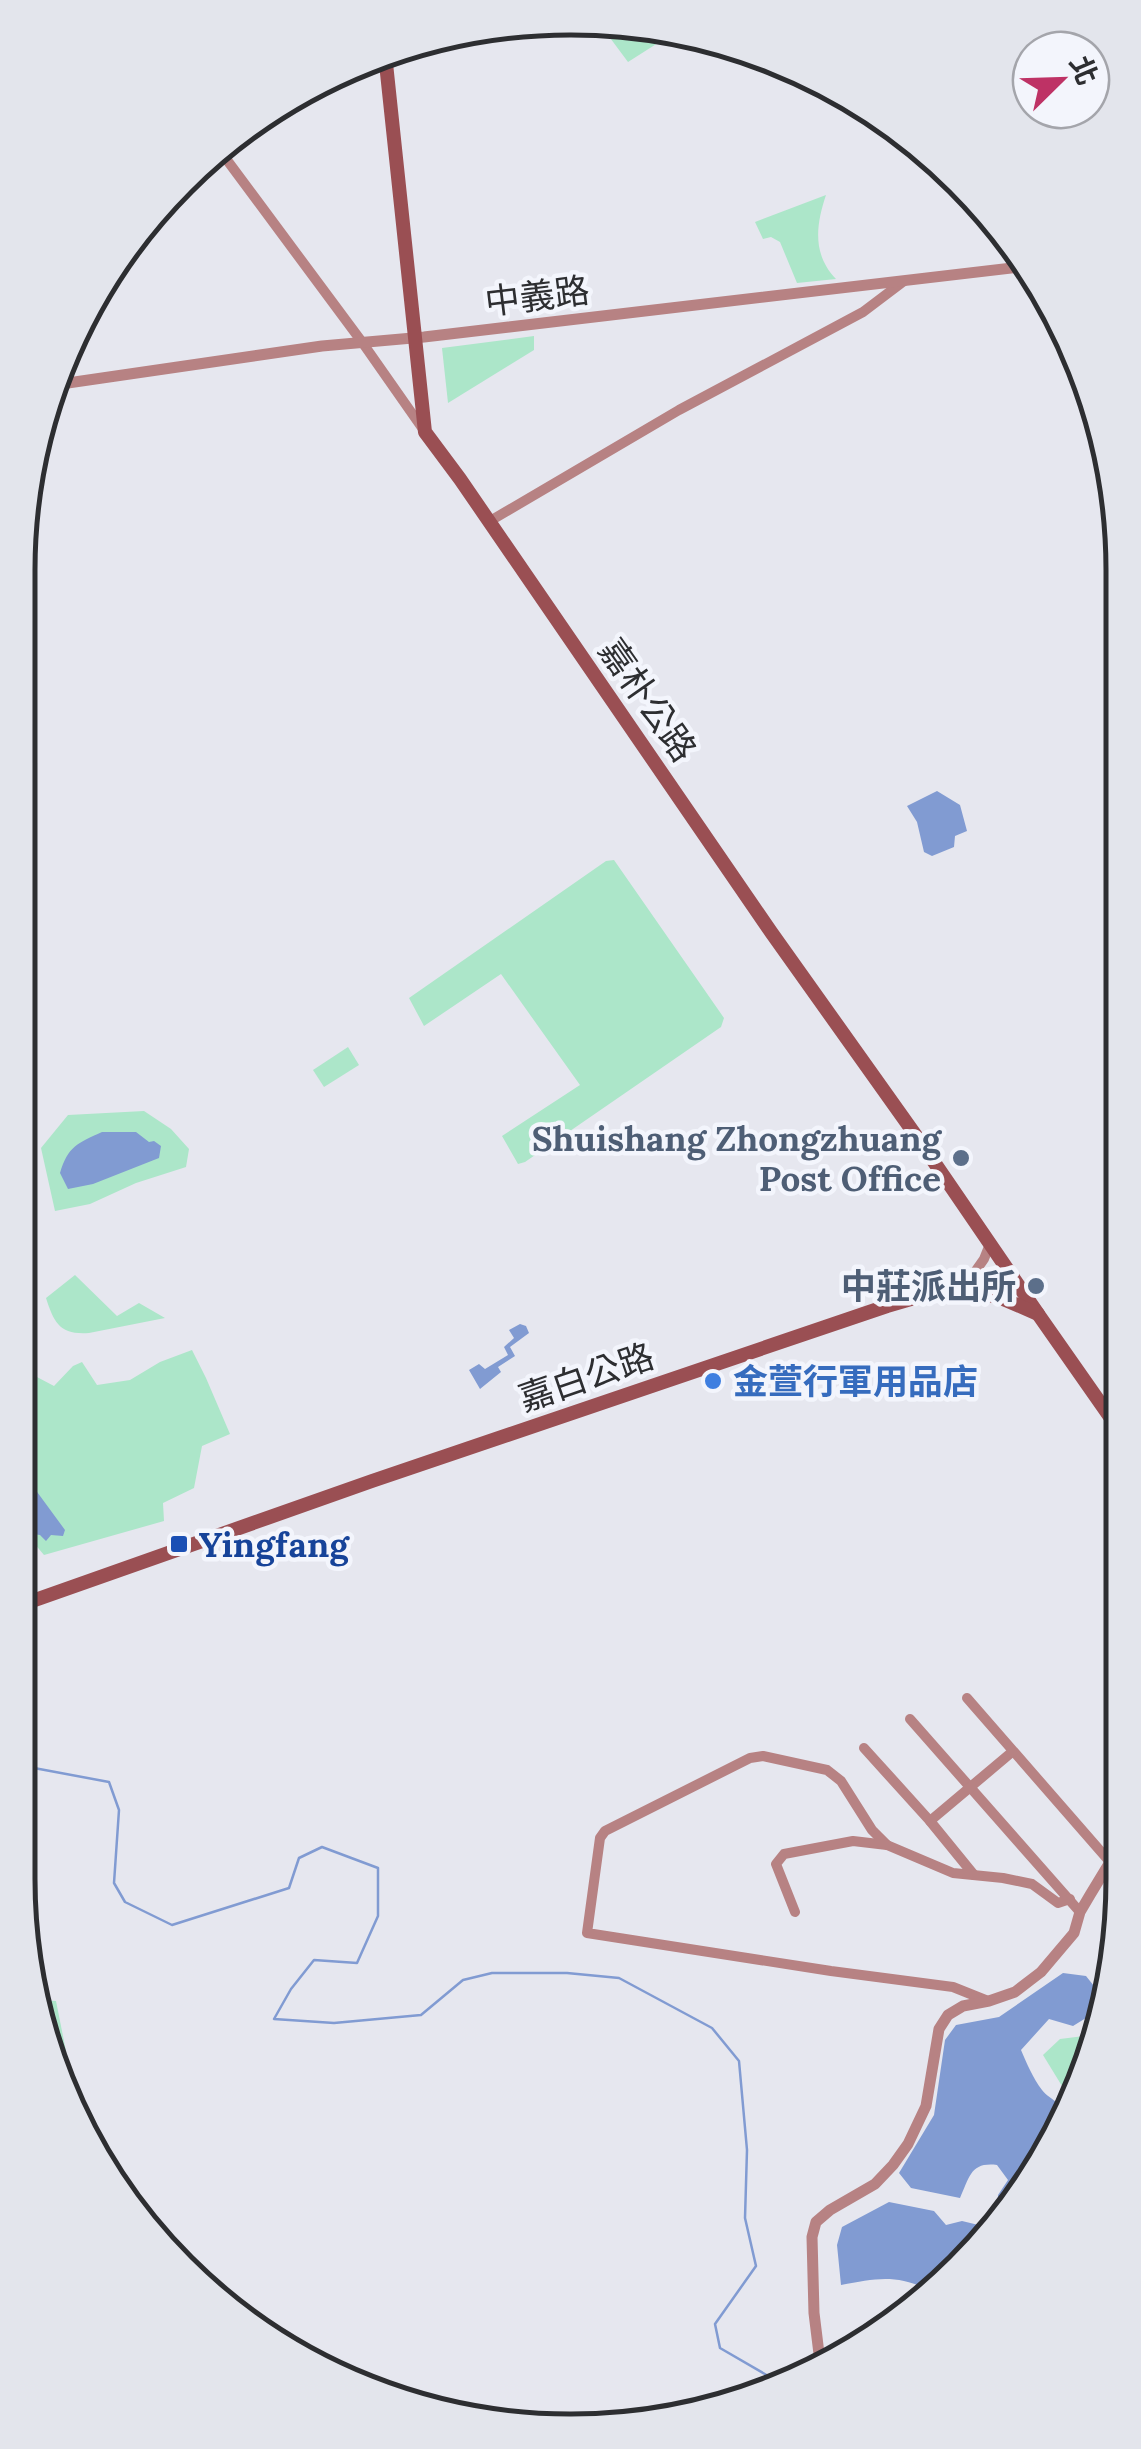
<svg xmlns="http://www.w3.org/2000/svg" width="1141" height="2449" font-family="Lora,'Noto Sans TC',serif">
	<rect width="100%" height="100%" fill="#e6e7ef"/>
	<g fill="#ace6c9">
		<path d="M599 23 673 38 661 41 628 62Z"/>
		<path d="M826 195C816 225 812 254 836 279L797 283 780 242 771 237 763 239 755 222Z"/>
		<path d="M534 336V350L448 403 442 348Z"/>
		<path d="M614 860 724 1018 721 1027 525 1162 518 1164 502 1136 580 1085 501 974 424 1026 409 998 606 861Z"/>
		<path d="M348 1047 359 1065 324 1087 313 1070Z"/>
		<path d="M144 1111 171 1129 189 1149 186 1167 136 1183 90 1204 55 1211 41 1148 68 1115Z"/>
		<path d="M75 1275 117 1316 139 1303 165 1318 89 1333C60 1335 54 1323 46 1298Z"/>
		<path d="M192 1350 206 1378 230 1434 202 1446 194 1488 163 1503 164 1521 44 1555 18 1524V1367L54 1386 73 1366 82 1362 97 1385 130 1380 160 1362Z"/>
		<path d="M38 2000 56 2001 66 2051 64 2088 47 2057Z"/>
		<path d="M1092 2035 1081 2091 1073 2104 1043 2055 1060 2039Z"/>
	</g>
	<g fill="#819bd2">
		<path d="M937 791 960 805 967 831 955 836 954 847 932 856 924 852 917 822 907 806Z"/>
		<path d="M102 1132H136L149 1142 154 1141 161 1146 159 1158 93 1184 68 1189 60 1173C68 1146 78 1143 102 1132Z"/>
		<path d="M520 1324 526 1326 529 1333 510 1347 515 1356 498 1367 501 1372 480 1389 469 1370 479 1364 485 1369 508 1355 504 1347 514 1338 509 1330Z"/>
		<path d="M18 1480 32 1485 65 1530 63 1536 51 1535 46 1541 40 1535 33 1534 21 1517 23 1508 18 1500Z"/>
		<path d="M1063 1973 1086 1976 1098 1991 1094 2013 1073 2026 1049 2019 1021 2050C1027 2064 1033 2078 1042 2090 1051 2101 1061 2101 1066 2115L1001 2219 997 2218 998 2195 1008 2180 997 2165C971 2162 970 2176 960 2198L911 2188 899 2173 934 2115 945 2040 956 2025 999 2017Z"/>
		<path d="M889 2202 934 2211 946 2225 962 2221 995 2229 986 2244 927 2289C894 2274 875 2279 841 2285L837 2245 842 2227Z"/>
	</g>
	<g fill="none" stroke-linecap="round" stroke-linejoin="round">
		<path stroke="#819bd2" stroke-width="2.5" d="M18 1765 109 1782 119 1810 114 1883 125 1902 172 1925 289 1888 299 1858 322 1847 378 1868V1916L357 1963 314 1960 291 1989 274 2019 334 2023 421 2015 463 1980 492 1973H567L619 1978 712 2028 739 2061 747 2150 745 2218 756 2266 715 2324 720 2348 782 2384"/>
		<path stroke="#819bd2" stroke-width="18" d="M43 2035 54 2069"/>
		<g stroke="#b78283" stroke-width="10">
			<path d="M221 152 362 342 425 432"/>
			<path d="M490 521 679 410 863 312 904 281"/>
			<path d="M963 1289 984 1259 990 1244"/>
			<path d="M967 1698 1110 1862"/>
			<path d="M910 1719 1080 1912"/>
			<path d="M864 1748 930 1821 974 1875"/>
			<path d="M930 1821 1012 1752"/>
			<path d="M887 1845 872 1830 841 1781 827 1770 763 1756 750 1758 605 1831 600 1838 587 1933 831 1971 953 1987 988 2001"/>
			<path d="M795 1912 776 1864 784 1854 853 1841 887 1845 953 1873 1003 1878 1032 1884 1058 1903 1070 1899"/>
		</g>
		<g stroke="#b78283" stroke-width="11">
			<path d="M54 385 322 346 424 337 1028 266"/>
			<path d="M821 2370 814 2313 812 2237 816 2222 830 2210 875 2184 893 2165 908 2144 926 2106 939 2029 948 2015 963 2006 989 2001 1015 1992 1041 1972 1074 1933 1080 1912 1090 1895 1110 1862 1123 1852"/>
		</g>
		<g stroke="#9a4f53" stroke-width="14">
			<path d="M385 54 425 432 460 479 771 932 919 1140 1038 1314"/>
			<path d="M18 1606 372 1481 887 1306 935 1292 963 1289 1001 1298 1038 1314 1122 1434"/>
		</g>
	</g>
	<g fill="#5c6f8a" stroke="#f3f5fc" stroke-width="4">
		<circle cx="961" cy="1158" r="10"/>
		<circle cx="1036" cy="1286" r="10"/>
	</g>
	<circle fill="#3f7fe0" stroke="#f3f5fc" stroke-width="4" cx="713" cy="1381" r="10"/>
	<rect fill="#1a4fb4" stroke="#f3f5fc" stroke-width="4" x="169" y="1534" width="20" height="20" rx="5"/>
	<g text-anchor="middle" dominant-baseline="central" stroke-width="9" stroke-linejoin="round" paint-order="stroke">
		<g font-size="35" fill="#2d2e31" stroke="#f3f5fc">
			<text transform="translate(537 296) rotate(-7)">中義路</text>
			<text transform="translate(648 700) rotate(55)">嘉朴公路</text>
			<text transform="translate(586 1377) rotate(-19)">嘉白公路</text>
		</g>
		<g font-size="35" font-weight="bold" fill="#4e5e75" stroke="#f3f5fc" text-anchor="end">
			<text x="941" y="1138">Shuishang Zhongzhuang<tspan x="941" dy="40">Post Office</tspan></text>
			<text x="1016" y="1286">中莊派出所</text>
		</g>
		<g font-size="35" font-weight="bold" fill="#366cbe" stroke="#f3f5fc" text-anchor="start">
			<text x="733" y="1381">金萱行軍用品店</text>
		</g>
		<g font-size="35" font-weight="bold" fill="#164399" stroke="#f3f5fc" text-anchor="start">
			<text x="199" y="1544">Yingfang</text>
		</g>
	</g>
	<path d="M0 0H1141V2449H0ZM570 35H571A535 535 0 0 1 1106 570V1879A535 535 0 0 1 571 2414H570A535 535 0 0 1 35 1879V570A535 535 0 0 1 570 35Z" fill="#e3e5ec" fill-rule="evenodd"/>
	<path fill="none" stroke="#2d2e31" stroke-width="5" d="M570 35H571A535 535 0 0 1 1106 570V1879A535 535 0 0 1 571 2414H570A535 535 0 0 1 35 1879V570A535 535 0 0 1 570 35Z"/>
	<g transform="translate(1061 80) rotate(67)"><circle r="48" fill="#f3f5fc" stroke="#a4a5ab" stroke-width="2.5"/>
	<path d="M0-8L18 38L0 25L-18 38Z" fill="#be3265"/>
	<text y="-15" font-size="28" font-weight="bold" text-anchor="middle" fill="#2d2e31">北</text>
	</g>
</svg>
